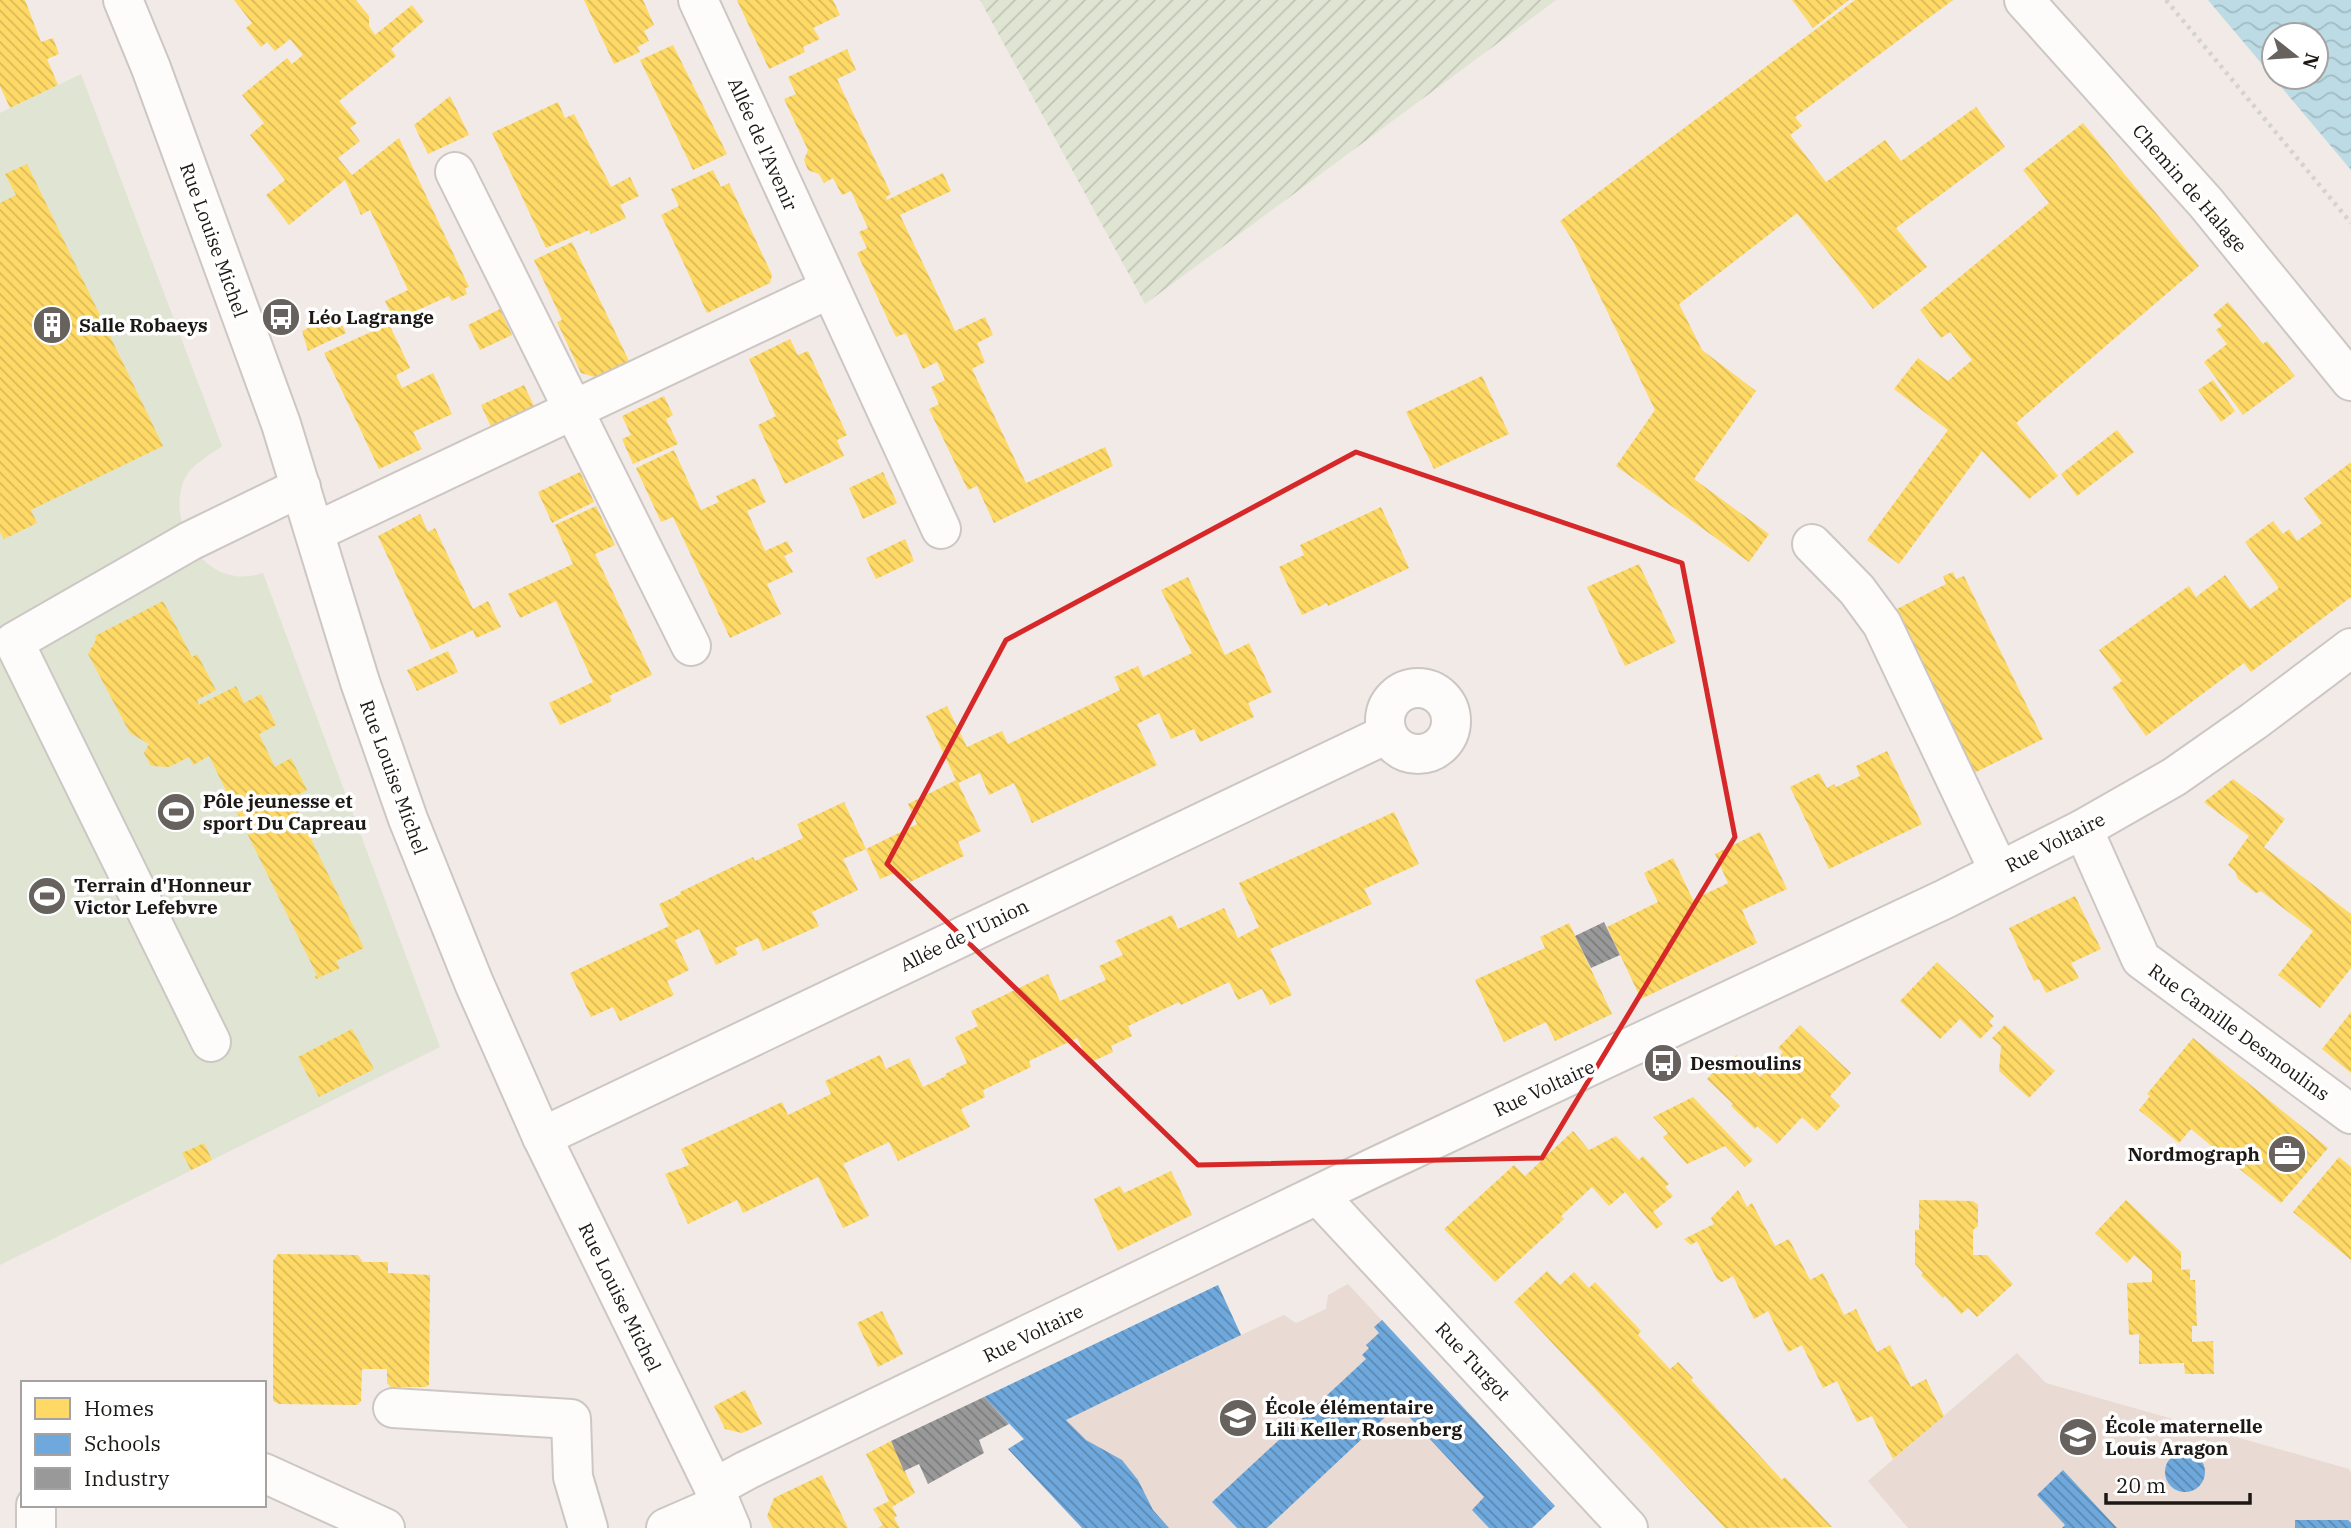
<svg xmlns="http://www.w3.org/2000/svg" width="2351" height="1528" font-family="'IBM Plex Serif',serif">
	<defs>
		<pattern id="garden-furrows" width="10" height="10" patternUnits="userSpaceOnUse" patternTransform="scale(1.75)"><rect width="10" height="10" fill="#e0e5d3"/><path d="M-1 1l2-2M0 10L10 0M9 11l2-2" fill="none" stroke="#c0c4b4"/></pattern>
		<pattern id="water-waves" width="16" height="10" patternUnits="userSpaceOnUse" patternTransform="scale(1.75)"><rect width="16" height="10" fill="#bddbe4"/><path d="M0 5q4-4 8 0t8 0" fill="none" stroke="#a2bbc3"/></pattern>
		<pattern id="homes-back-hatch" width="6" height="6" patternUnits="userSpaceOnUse" patternTransform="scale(1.75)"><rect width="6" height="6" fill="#ffd966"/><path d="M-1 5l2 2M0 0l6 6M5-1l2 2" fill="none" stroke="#daba58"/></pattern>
		<pattern id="schools-back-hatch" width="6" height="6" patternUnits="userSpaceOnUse" patternTransform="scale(1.75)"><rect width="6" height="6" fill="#6fa8dc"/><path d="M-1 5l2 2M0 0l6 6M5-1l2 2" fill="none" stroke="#5a88b1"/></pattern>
		<pattern id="industry-back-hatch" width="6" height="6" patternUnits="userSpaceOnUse" patternTransform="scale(1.75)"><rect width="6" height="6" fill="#999"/><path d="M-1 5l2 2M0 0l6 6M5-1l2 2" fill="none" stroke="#7c7c7c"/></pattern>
	</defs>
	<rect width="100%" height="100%" fill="#f1eae6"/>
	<g fill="#e9dbd3">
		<path d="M1348 1284 1555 1506 1532 1528H1107L984 1397 1218 1285 1241 1335 1284 1315 1296 1323 1326 1309 1328 1295Z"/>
		<path d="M2017 1353 2046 1383 2349 1469 2351 1474V1528H1908L1868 1481Z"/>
	</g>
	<path fill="#e0e5d3" d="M81 74 222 446C210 455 192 464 185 478 168 513 192 567 231 575 242 578 252 576 263 573L440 1047 0 1265V113Z"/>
	<path fill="url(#garden-furrows)" d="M980 0H1556L1145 304Z"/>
	<path fill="url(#water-waves)" fill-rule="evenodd" d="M2208 0H2351V170ZM2274 35H2316V77H2274Z"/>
	<g fill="url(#homes-back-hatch)">
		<path d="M0 0H25L41 42 53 38 59 54 47 59 58 85 10 108 0 86Z"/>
		<path d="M234 0H356L369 16V26L375 35 412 5 424 21 391 49 396 56 339 101 357 123 350 128 360 141 338 158 352 175 399 138 469 287 465 288 467 294 452 301 449 296 418 310 421 316 398 327 385 301 408 290 370 210 361 215 345 180 289 225 266 195 285 180 250 135 264 123 242 95 287 58 292 64 303 55 290 39 275 51 267 42 261 47 246 28 252 23Z"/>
		<path d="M584 0H643L654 25 644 31 649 41 637 47 640 52 614 64Z"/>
		<path d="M737 0H833L840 15 813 28 820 39 803 47 805 52 769 69Z"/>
		<path d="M1792 0H1849L1813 28Z"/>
		<path d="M1855 0H1953L1795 117 1802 126 1790 135 1826 182 1885 140 1901 161 1976 107 2005 147 1896 228 1927 267 1873 309 1797 213 1679 304 1702 350 1756 391 1694 479 1769 534 1749 562 1616 466 1655 410 1573 241 1560 221Z"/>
		<path d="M673 45 727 154 693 170 640 60Z"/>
		<path d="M847 49 856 70 837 79 891 194 886 197 887 200 943 173 951 191 900 215 955 331 985 317 993 335 977 343 985 362 972 369 1026 483 1105 447 1113 466 994 523 977 486 968 490 929 409 939 404 931 387 945 380 937 362 923 369 906 333 896 337 857 253 867 248 859 232 868 228 851 191 842 195 833 178 824 183 819 174 808 170 804 160 808 150 784 99 796 94 788 77Z"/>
		<path d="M450 96 469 135 428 154 414 125Z"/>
		<path d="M558 102 565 118 574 114 611 187 630 177 639 196 620 205 626 218 591 234 589 230 546 248 492 133Z"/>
		<path d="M2083 123 2199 266 2016 423 2058 476 2029 499 1982 451 1899 564 1867 540 1948 430 1894 389 1918 358 1948 381 1972 360 1950 332 1941 338 1920 310 2049 203 2023 170Z"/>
		<path d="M27 164 163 446 31 510 37 523 4 539 0 532V203L16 195 5 174Z"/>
		<path d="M713 170 721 187 729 183 772 275 770 283 707 313 661 215 679 206 671 189Z"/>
		<path d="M572 242 629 361 595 377 581 373 557 322 562 320 534 260Z"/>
		<path d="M2228 302 2263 344 2267 341 2295 376 2243 415 2204 362 2227 344 2216 330 2222 326 2213 315Z"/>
		<path d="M500 309 512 335 480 350 468 325Z"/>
		<path d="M337 314 346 333 308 351 302 331Z"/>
		<path d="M389 324 410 368 396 375 402 388 433 373 452 414 413 432 422 449 379 469 324 353Z"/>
		<path d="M790 339 798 355 808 351 847 435 837 440 844 456 785 484 758 425 776 416 749 359Z"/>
		<path d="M1482 376 1509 434 1434 469 1406 412Z"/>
		<path d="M2213 380 2235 411 2221 422 2198 390Z"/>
		<path d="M524 385 534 406 491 427 481 405Z"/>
		<path d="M664 396 673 415 666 419 678 444 633 464 622 439 631 435 622 416Z"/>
		<path d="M2117 430 2134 452 2077 496 2061 474Z"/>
		<path d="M674 450 701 510 719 502 716 496 755 478 766 502 747 511 765 551 787 541 793 552 784 556 793 572 767 584 781 614 730 638 673 517 661 522 636 468Z"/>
		<path d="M2351 462V597L2251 672 2244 663 2146 736 2112 688 2122 681 2099 650 2189 586 2196 597 2225 575 2250 609 2279 588 2245 542 2273 521 2283 534 2289 529 2297 541 2322 523 2304 498Z"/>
		<path d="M580 472 594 502 552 523 538 492Z"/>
		<path d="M883 472 897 503 863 519 849 488Z"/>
		<path d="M596 506 615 545 595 554 652 675 609 696 612 701 560 725 549 703 593 682 556 601 520 618 508 594 573 564 555 525Z"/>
		<path d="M1381 507 1409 568 1328 606 1327 603 1302 615 1279 567 1304 555 1300 545Z"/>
		<path d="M420 514 428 532 435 528 473 609 488 601 501 627 476 638 473 630 431 650 378 536Z"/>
		<path d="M905 539 914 561 876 579 866 558Z"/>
		<path d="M1639 564 1676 642 1625 666 1587 587Z"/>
		<path d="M1953 572 1956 579 1964 576 2043 739 1972 774 1893 611 1946 584 1943 576Z"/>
		<path d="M1188 577 1225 655 1249 643 1272 692 1248 703 1254 717 1200 742 1194 729 1171 739 1159 713 1137 724 1157 765 1032 823 1014 783 989 795 980 773 958 783 981 831 958 842 964 856 910 882 908 878 903 880 898 878 895 873 880 879 866 849 917 824 908 804 956 780 926 716 947 706 967 747 1002 731 1008 744 1120 690 1114 677 1138 666 1143 677 1192 653 1161 590Z"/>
		<path d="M163 601 192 657 197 654 216 690 197 700 199 705 236 686 244 703 261 694 276 725 259 734 275 767 291 758 307 790 291 798 364 948 336 961 340 968 316 979 315 976 317 975 209 756 193 765 189 757 169 767 151 766 144 753 149 744 130 733 88 654 96 640 95 636Z"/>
		<path d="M448 651 458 672 417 691 407 670Z"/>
		<path d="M1887 751 1922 824 1829 869 1790 787 1819 773 1827 788 1834 784 1836 787 1860 776 1856 766Z"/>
		<path d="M2233 779 2285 819 2264 847 2351 914V968L2320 1008 2278 975 2313 931 2261 891 2256 893 2238 879 2235 871 2228 865 2249 836 2204 802Z"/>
		<path d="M844 802 866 849 843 859 858 890 812 912 819 926 763 951 758 938 735 948 738 954 716 965 699 929 675 940 689 970 667 981 674 995 620 1021 613 1007 591 1017 570 973 669 926 659 904 681 894 680 892 753 857 755 861 803 838 797 824Z"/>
		<path d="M1394 812 1419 864 1364 889 1372 904 1270 949 1292 995 1270 1005 1262 989 1238 1000 1229 982 1181 1005 1179 1002 1128 1026 1132 1036 1111 1046 1113 1052 1089 1063 1077 1038 1029 1061 1031 1067 983 1090 985 1097 961 1109 970 1127 898 1161 889 1142 843 1164 869 1216 843 1228 818 1177 743 1213 737 1200 688 1224 665 1174 689 1165 681 1149 782 1102 788 1115 831 1094 825 1081 880 1055 886 1069 909 1058 923 1087 946 1076 945 1074 967 1063 955 1037 978 1026 971 1011 1048 974 1060 1001 1106 980 1099 966 1123 955 1115 941 1172 915 1178 929 1224 908 1238 938 1259 927 1239 883Z"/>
		<path d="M1760 832 1787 889 1742 910 1757 943 1641 999 1607 927 1658 902 1644 873 1673 858 1693 900 1728 883 1715 854Z"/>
		<path d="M2075 896 2101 949 2071 963 2079 978 2046 993 2039 979 2034 981 2009 928Z"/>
		<path d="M1569 923 1612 1014 1555 1041 1546 1022 1504 1042 1475 980 1545 948 1540 937Z"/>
		<path d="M1937 962 1994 1016 1989 1022 1993 1026 1980 1039 1960 1019 1940 1039 1900 1001Z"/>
		<path d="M2351 1012V1073L2322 1049Z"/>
		<path d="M1800 1025 1851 1073 1830 1096 1840 1106 1817 1131 1802 1117 1777 1144 1757 1126 1755 1129 1731 1106 1733 1104 1707 1079 1719 1066 1723 1070 1736 1055 1760 1077 1783 1052 1778 1048Z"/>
		<path d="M2005 1025 2055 1071 2029 1098 1999 1071 2001 1046 1992 1038Z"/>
		<path d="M352 1029 374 1069 319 1097 298 1057Z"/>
		<path d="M2193 1038 2328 1148 2281 1203 2191 1129 2179 1143 2139 1110 2150 1096 2147 1094Z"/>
		<path d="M1693 1097 1753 1160 1745 1167 1725 1146 1687 1164 1663 1137 1668 1133 1653 1117Z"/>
		<path d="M1573 1131 1589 1150 1616 1136 1639 1160 1643 1156 1669 1184 1665 1187 1673 1196 1653 1212 1663 1224 1656 1229 1625 1192 1609 1206 1592 1187 1561 1216 1564 1219 1495 1282 1444 1229 1514 1165 1525 1176Z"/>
		<path d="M204 1143 212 1160 191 1170 182 1153Z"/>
		<path d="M2339 1157 2351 1167V1260L2293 1212Z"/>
		<path d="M1171 1171 1192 1215 1118 1251 1094 1199 1120 1186 1124 1193Z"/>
		<path d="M1738 1190 1747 1207 1752 1203 1775 1246 1789 1239 1810 1280 1823 1273 1844 1315 1856 1309 1877 1352 1890 1345 1911 1387 1926 1379 1944 1416 1893 1459 1872 1416 1857 1422 1837 1381 1823 1388 1802 1345 1788 1352 1768 1311 1754 1319 1733 1276 1722 1282 1717 1279 1697 1241 1691 1245 1684 1239 1714 1224 1711 1218Z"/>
		<path d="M1919 1200 1973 1201 1978 1205V1226L1973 1230V1255H1987L2013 1284 1977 1317 1968 1308 1961 1314 1945 1296 1943 1298 1921 1275 1923 1273 1915 1264V1230H1919Z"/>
		<path d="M2126 1200 2181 1252V1270L2190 1269V1280H2195L2197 1326H2192V1342L2213 1341 2214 1374H2185L2184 1363 2139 1364V1334L2129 1335 2127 1283 2152 1282V1271L2134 1255 2127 1263 2095 1233Z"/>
		<path d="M278 1254 358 1255 363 1262H388V1273L430 1275 429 1385 425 1387H391L387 1383V1369H362L361 1401 357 1405 279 1404 273 1401V1261Z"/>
		<path d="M1547 1271 1560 1285 1574 1272 1589 1288 1595 1282 1641 1331 1638 1335 1670 1369 1678 1362 1693 1378 1691 1380 1735 1429 1782 1480 1785 1477 1832 1527 1725 1528 1514 1302Z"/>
		<path d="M882 1311 903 1354 878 1367 857 1323Z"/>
		<path d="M745 1390 762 1424 742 1433 725 1429 714 1406Z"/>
		<path d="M891 1441 915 1493 892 1507 897 1516 894 1518 900 1528H878L883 1525 873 1509 889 1501 866 1454Z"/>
		<path d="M822 1475 848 1528H773L767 1516 774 1498Z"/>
	</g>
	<g fill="url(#schools-back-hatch)">
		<path d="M1218 1285 1241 1335 1066 1420 1086 1440 1122 1460 1138 1480 1153 1510 1169 1528H1082L1008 1449 1024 1439 984 1397Z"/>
		<path d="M1382 1320 1555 1506 1532 1528H1489L1472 1510 1484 1497 1398 1405 1267 1528H1237L1212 1502 1366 1359 1362 1355 1369 1348 1366 1345 1379 1333 1374 1327Z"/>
		<circle cx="2185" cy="1472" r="20"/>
		<path d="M2063 1470 2117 1528H2062L2065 1525 2037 1495Z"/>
		<path d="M2295 1520H2348L2351 1523V1528H2295Z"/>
	</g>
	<g fill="url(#industry-back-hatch)">
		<path d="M1604 922 1620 955 1591 968 1575 936Z"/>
		<path d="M984 1397 1009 1424 979 1440 984 1453 928 1484 919 1464 904 1471 891 1441Z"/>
	</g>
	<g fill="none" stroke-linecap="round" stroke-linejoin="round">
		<g stroke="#cdc7c4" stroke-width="42">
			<g id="minor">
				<path d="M123 0 151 68 281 424 360 682 408 819 474 983 542 1137 714 1488 731 1528"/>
				<path d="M698 0 941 529"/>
				<path d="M2024 0 2206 203 2351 381"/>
				<path d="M455 172 691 646"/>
				<path d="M315 532 829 289"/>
				<path d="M1812 544 1857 590 1882 624 1999 871"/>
				<circle cx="1418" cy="721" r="33"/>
				<path d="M2083 829 2141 959 2351 1114"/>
				<path d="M211 1042 14 642 190 541 301 487"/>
				<path d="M542 1137 1387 734"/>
				<path d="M1318 1195 1628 1528"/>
				<path d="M393 1408 571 1419 573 1477 588 1528"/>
				<path d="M264 1473 385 1528"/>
				<path d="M714 1488 747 1470 1375 1167 1945 899 2083 829 2174 777 2254 721 2351 648"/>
				<path d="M36 1505V1528"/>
				<path d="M666 1528 721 1504"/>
			</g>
		</g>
		<path stroke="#d5d3d2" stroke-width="4.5" stroke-dasharray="3.5 5" stroke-linecap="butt" d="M2166 0 2351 223"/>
		<use href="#minor" stroke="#fdfcfb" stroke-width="38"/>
	</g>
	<path fill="none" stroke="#d62828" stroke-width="5" stroke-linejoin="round" d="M1356 452 1682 563 1735 837 1542 1158 1198 1165 887 864 1006 640Z"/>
	<defs>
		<g id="bus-disc" transform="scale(2.0125)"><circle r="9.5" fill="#67625e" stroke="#fff"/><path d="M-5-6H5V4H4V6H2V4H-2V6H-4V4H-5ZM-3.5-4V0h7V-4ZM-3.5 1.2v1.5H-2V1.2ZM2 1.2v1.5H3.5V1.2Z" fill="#fff"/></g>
		<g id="building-disc" transform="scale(2.0125)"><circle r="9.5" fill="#67625e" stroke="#fff"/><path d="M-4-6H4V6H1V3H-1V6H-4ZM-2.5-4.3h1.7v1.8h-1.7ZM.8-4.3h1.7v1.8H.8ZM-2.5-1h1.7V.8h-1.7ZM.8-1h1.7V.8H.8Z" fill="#fff"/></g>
		<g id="stadium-disc" transform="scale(2.0125)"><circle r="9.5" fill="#67625e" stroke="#fff"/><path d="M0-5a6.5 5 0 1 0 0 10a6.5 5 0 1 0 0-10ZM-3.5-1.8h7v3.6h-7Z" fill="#fff"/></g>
		<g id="office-disc" transform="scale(2.0125)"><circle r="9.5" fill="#67625e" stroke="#fff"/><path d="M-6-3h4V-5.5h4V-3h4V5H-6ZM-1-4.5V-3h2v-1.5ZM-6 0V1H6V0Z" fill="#fff"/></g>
		<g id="school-disc" transform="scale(2.0125)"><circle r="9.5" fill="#67625e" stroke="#fff"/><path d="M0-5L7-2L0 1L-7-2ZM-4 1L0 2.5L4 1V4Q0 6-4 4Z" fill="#fff"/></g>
	</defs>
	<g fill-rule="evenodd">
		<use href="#bus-disc" x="281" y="317"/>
		<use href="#building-disc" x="52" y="325"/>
		<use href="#stadium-disc" x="176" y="812"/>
		<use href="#stadium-disc" x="47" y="896"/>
		<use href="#bus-disc" x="1663" y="1063"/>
		<use href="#office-disc" x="2287" y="1154"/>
		<use href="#school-disc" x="1238" y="1418"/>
		<use href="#school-disc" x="2078" y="1437"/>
	</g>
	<g text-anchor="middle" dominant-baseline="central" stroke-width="7" stroke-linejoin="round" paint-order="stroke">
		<g font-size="19" fill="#1c1815" stroke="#fff">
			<text transform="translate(763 144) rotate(66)">Allée de l'Avenir</text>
			<text transform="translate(2190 188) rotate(49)">Chemin de Halage</text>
			<text transform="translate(214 240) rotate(70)">Rue Louise Michel</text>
			<text transform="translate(394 777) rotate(70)">Rue Louise Michel</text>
			<text transform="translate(2055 842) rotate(-27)">Rue Voltaire</text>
			<text transform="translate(964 935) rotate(-26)">Allée de l'Union</text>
			<text transform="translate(2239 1032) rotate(36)">Rue Camille Desmoulins</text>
			<text transform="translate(1544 1088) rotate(-25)">Rue Voltaire</text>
			<text transform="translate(620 1297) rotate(64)">Rue Louise Michel</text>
			<text transform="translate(1033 1333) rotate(-26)">Rue Voltaire</text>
			<text transform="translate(1473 1361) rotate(47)">Rue Turgot</text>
		</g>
		<g font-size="19" font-weight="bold" fill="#1c1815" stroke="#fff" text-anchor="start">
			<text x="308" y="317">Léo Lagrange</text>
			<text x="79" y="325">Salle Robaeys</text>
			<text x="203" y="801">Pôle jeunesse et<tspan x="203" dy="22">sport Du Capreau</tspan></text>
			<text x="74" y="885">Terrain d'Honneur<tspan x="74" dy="22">Victor Lefebvre</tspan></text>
			<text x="1690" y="1063">Desmoulins</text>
			<text x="2260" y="1154" text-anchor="end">Nordmograph</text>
			<text x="1265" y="1407">École élémentaire<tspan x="1265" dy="22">Lili Keller Rosenberg</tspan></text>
			<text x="2105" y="1426">École maternelle<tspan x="2105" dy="22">Louis Aragon</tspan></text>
		</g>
	</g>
	<rect x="21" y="1381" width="245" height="126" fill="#ffffff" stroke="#a4a3a1" stroke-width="2"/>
	<rect x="35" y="1398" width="35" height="21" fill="#ffd966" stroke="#a4a3a1" stroke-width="2"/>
	<text x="84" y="1416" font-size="21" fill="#1c1815">Homes</text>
	<rect x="35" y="1434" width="35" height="21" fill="#6fa8dc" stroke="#a4a3a1" stroke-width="2"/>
	<text x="84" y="1451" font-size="21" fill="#1c1815">Schools</text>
	<rect x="35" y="1468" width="35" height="21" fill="#999999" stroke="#a4a3a1" stroke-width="2"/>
	<text x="84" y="1486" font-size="21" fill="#1c1815">Industry</text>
	<g transform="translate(2295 56) rotate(107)"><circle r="33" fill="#ffffff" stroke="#a4a3a1" stroke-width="2"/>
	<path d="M0-5L12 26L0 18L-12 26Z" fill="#67625e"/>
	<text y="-10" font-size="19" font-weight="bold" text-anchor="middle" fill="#1c1815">N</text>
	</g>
	<path d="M2106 1493v10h144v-10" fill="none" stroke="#1c1815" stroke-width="3.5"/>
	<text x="2116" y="1493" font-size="21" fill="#1c1815" stroke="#ffffff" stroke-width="5" paint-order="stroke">20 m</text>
</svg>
